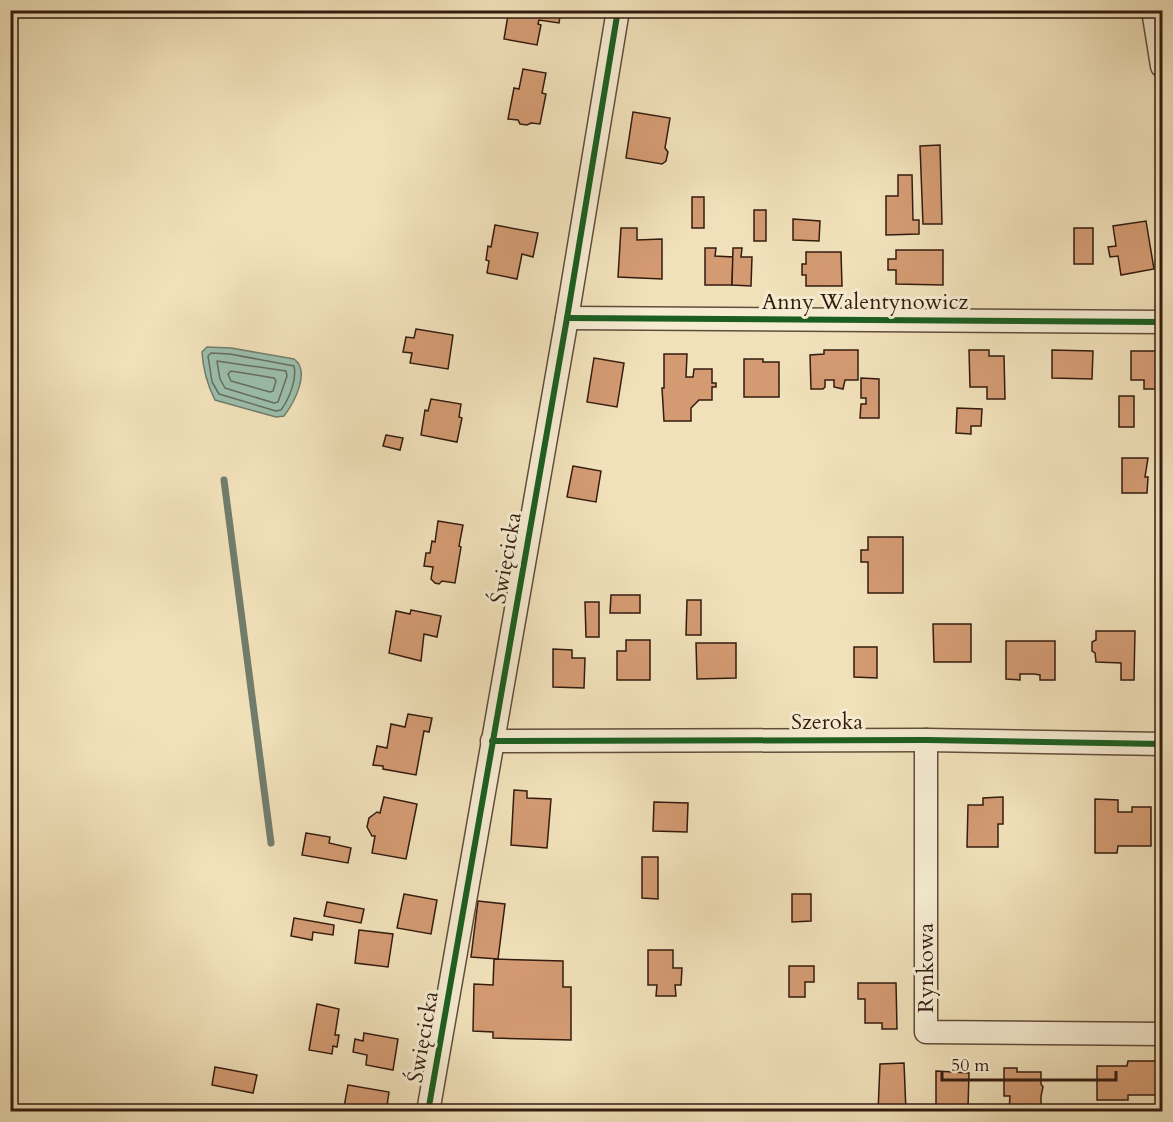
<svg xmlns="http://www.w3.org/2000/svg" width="1173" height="1122" font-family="Cardo,serif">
	<rect width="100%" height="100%" fill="#f1e1ba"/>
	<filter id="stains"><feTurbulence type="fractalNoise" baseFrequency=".00333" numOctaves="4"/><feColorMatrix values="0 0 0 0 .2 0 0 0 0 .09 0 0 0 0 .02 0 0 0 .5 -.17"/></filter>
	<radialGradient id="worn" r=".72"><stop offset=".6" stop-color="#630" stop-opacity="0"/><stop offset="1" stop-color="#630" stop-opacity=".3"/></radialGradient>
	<path fill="#9bbeac" stroke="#717d6d" stroke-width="1.5" d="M207 347 231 348 294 359C311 371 294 403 284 416L276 417 215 400C207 384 203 370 202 352Z"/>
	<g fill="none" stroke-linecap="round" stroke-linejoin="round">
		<g stroke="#676c5e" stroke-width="1.5">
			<path d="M211 353 230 354 294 366C297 380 289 399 281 410L276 411 219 394 212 382 208 356Z"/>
			<path d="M217 361 286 371 287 376 278 402 274 403 225 388 220 379Z"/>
			<path d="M231 371 274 378 276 381 273 391 270 392 231 381 228 374Z"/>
		</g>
		<path stroke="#717d6d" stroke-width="7" d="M224 480 271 843"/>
	</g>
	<g fill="#d49b73" stroke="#331b0f" stroke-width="1.5">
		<path d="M561 10 559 23 539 20 538 24 541 25 537 45 504 39 508 15 485 11Z"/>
		<path d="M523 69 546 73 542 93 546 94 540 124 531 123 527 125 520 124 518 120 508 119 514 88 519 89Z"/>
		<path d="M633 112 670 118 665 148 668 152 666 161 662 164 626 158Z"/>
		<path d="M940 145 942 224H923L920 146Z"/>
		<path d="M898 175H912L913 220H919V234L886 235V196H898Z"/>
		<rect x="692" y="197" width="12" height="31"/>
		<rect x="754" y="210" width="12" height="31"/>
		<path d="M793 219 820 221 819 241 793 240Z"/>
		<path d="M1146 221 1154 269 1121 275 1118 256 1110 257 1108 247 1116 246 1113 226Z"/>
		<path d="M495 225 538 233 533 257 522 254 517 279 487 273 489 261 486 260 488 246 491 247Z"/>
		<path d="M621 228H637V240L662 239V279L618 277Z"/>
		<rect x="1074" y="228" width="19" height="36"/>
		<path d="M705 248H716L715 256 733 257 732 285H705Z"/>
		<path d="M733 248H742L741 257H752L751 286 732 285Z"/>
		<path d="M896 250H943V285L896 284V270H888V259H896Z"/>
		<path d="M806 252H841L842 286H806V275H802V264H806Z"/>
		<path d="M416 329 453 335 448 369 410 363 412 353 403 352 406 337 414 338Z"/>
		<path d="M824 350H858V380H845L843 389 834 387V380H825V387L823 389H811L810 355 824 354Z"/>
		<path d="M969 350H989V356H1004L1005 399H987V387H970Z"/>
		<path d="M1052 350 1093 351 1092 379 1052 378Z"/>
		<path d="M1131 351H1162L1161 389H1144V380H1131Z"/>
		<path d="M664 354H687L686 377H693L694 369H712V383H716V387H712V400H699L691 408V421H664L662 388H664Z"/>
		<path d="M594 358 624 363 617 407 587 402Z"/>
		<path d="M744 359H763V362H779V397H744Z"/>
		<path d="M861 378 879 379V418H860L861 404H866V398H861Z"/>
		<rect x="1119" y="396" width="15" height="31"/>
		<path d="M431 399 461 404 459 417 462 418 457 442 421 435 425 410 428 411Z"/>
		<path d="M957 408 982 409 981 426H971V434L956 433Z"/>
		<path d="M386 435 403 438 400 450 383 446Z"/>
		<path d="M1122 458H1148L1145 477H1148L1147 493H1122Z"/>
		<path d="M573 466 601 471 596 502 567 497Z"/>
		<path d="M438 521 463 525 459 546 461 547 455 583 442 581 439 584 435 583 431 579 433 567 424 566 426 553H430L432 541 435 542Z"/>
		<path d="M868 537H903V593H868V562H861V550H868Z"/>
		<path d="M611 595H640V613H610Z"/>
		<path d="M687 600H701V635H686Z"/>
		<path d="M585 602H599V637H586Z"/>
		<path d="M411 610 441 616 437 637 424 634 421 661 389 653 396 611 410 614Z"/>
		<path d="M933 624H971V662H934Z"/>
		<path d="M1096 631H1135L1134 680H1121V663L1096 662 1095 653 1092 651V642L1096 640Z"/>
		<path d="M626 640H650V680H617V651H626Z"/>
		<path d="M1006 641H1055V680H1040V675L1034 674H1020V680L1006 679Z"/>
		<path d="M696 643H736V678L697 679Z"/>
		<path d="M854 647H877V678L854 677Z"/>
		<path d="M553 649 572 650V658H585L584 688 553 687Z"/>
		<path d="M408 714 432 718 429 732 424 731 416 775 383 769V766L373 765 377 746 387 748 391 724 405 727Z"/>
		<path d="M514 790 527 791V798L551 799 547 848 511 845Z"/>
		<path d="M384 797 417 804 406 859 372 853 375 836H372L367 827 369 818 377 812 380 813Z"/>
		<path d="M1001 797H1003V824H998V847H967L968 805H983V798Z"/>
		<path d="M1095 799 1118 800V812H1132V807H1151V846H1118L1117 853H1095Z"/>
		<path d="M654 802 688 803 687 832 653 831Z"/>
		<path d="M306 833 330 837 329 843 351 848 348 863 302 855Z"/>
		<path d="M642 857H658V899L642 898Z"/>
		<path d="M404 894 437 900 431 934 397 928Z"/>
		<path d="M792 894H811V921L792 922Z"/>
		<path d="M478 901 505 904 498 959 471 957Z"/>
		<path d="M327 902 364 909 361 923 324 916Z"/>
		<path d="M294 918 334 925 333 935 313 932 312 940 291 936Z"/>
		<path d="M359 930 393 934 388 967 355 963Z"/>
		<path d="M648 950H673V968H682L681 985H675L676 996H656L657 985H648Z"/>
		<path d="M494 959 563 961V987H571V1040L493 1038V1032L473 1031 474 984 493 985Z"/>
		<path d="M789 966H814V982H805V997H789Z"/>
		<path d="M858 983H896L897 1029H882V1023H865V999H858Z"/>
		<path d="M317 1004 339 1009 335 1035H339L337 1047 333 1046 332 1054 309 1050Z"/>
		<path d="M364 1033 398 1039 393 1070 366 1065 367 1055 353 1052 355 1039 363 1041Z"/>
		<path d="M1128 1061H1161V1095H1128V1100H1097V1066H1127Z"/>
		<path d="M904 1063 906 1112H878L880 1064Z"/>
		<path d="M215 1067 257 1075 253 1093 212 1085Z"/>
		<path d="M1004 1068H1017V1072H1041V1084L1043 1087 1041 1096V1110L1009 1111 1010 1096H1004Z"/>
		<path d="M936 1071 969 1073 968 1108H936Z"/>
		<path d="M348 1085 389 1092 386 1112H343Z"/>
	</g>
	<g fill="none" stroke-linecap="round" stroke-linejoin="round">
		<g stroke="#624c3a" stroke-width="25">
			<g id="street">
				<path d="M1153 10 1162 66"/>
				<path d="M567 318 1162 322"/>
				<path d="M926 740V1032L1162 1034"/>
				<path d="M492 741 926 740 1162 744"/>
				<path d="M428 1112 567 318 618 10"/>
			</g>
		</g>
		<use href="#street" stroke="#f6ecd2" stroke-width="22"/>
		<g stroke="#f6ecd2" stroke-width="10">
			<g id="cycleway">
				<path d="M567 318 1162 322"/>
				<path d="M492 741 926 740 1162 744"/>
				<path d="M428 1112 567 318 618 10"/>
			</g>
		</g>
		<use href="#cycleway" stroke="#1b5e20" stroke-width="6"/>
	</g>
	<g text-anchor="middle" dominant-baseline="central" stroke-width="6" stroke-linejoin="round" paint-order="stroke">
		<g font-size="22" fill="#331b0f" stroke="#f6ecd2">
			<text x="865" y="302">Anny Walentynowicz</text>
			<text transform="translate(506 558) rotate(-80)">Święcicka</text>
			<text x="827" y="722">Szeroka</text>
			<text transform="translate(926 968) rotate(-90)">Rynkowa</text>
			<text transform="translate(423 1037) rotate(-80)">Święcicka</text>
		</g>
	</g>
	<rect width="1173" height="1122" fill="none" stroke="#f1e1ba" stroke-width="36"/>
	<rect x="12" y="12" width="1149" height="1098" fill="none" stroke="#331b0f" stroke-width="3"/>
	<rect x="18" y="18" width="1137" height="1086" fill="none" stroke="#331b0f" stroke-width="1.5"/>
	<path d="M942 1071v9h174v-9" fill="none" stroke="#331b0f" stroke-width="3"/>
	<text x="951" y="1071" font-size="18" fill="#331b0f" stroke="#f6ecd2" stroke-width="4.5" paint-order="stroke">50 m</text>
	<rect width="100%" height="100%" filter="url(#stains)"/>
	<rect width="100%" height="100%" fill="url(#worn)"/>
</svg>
